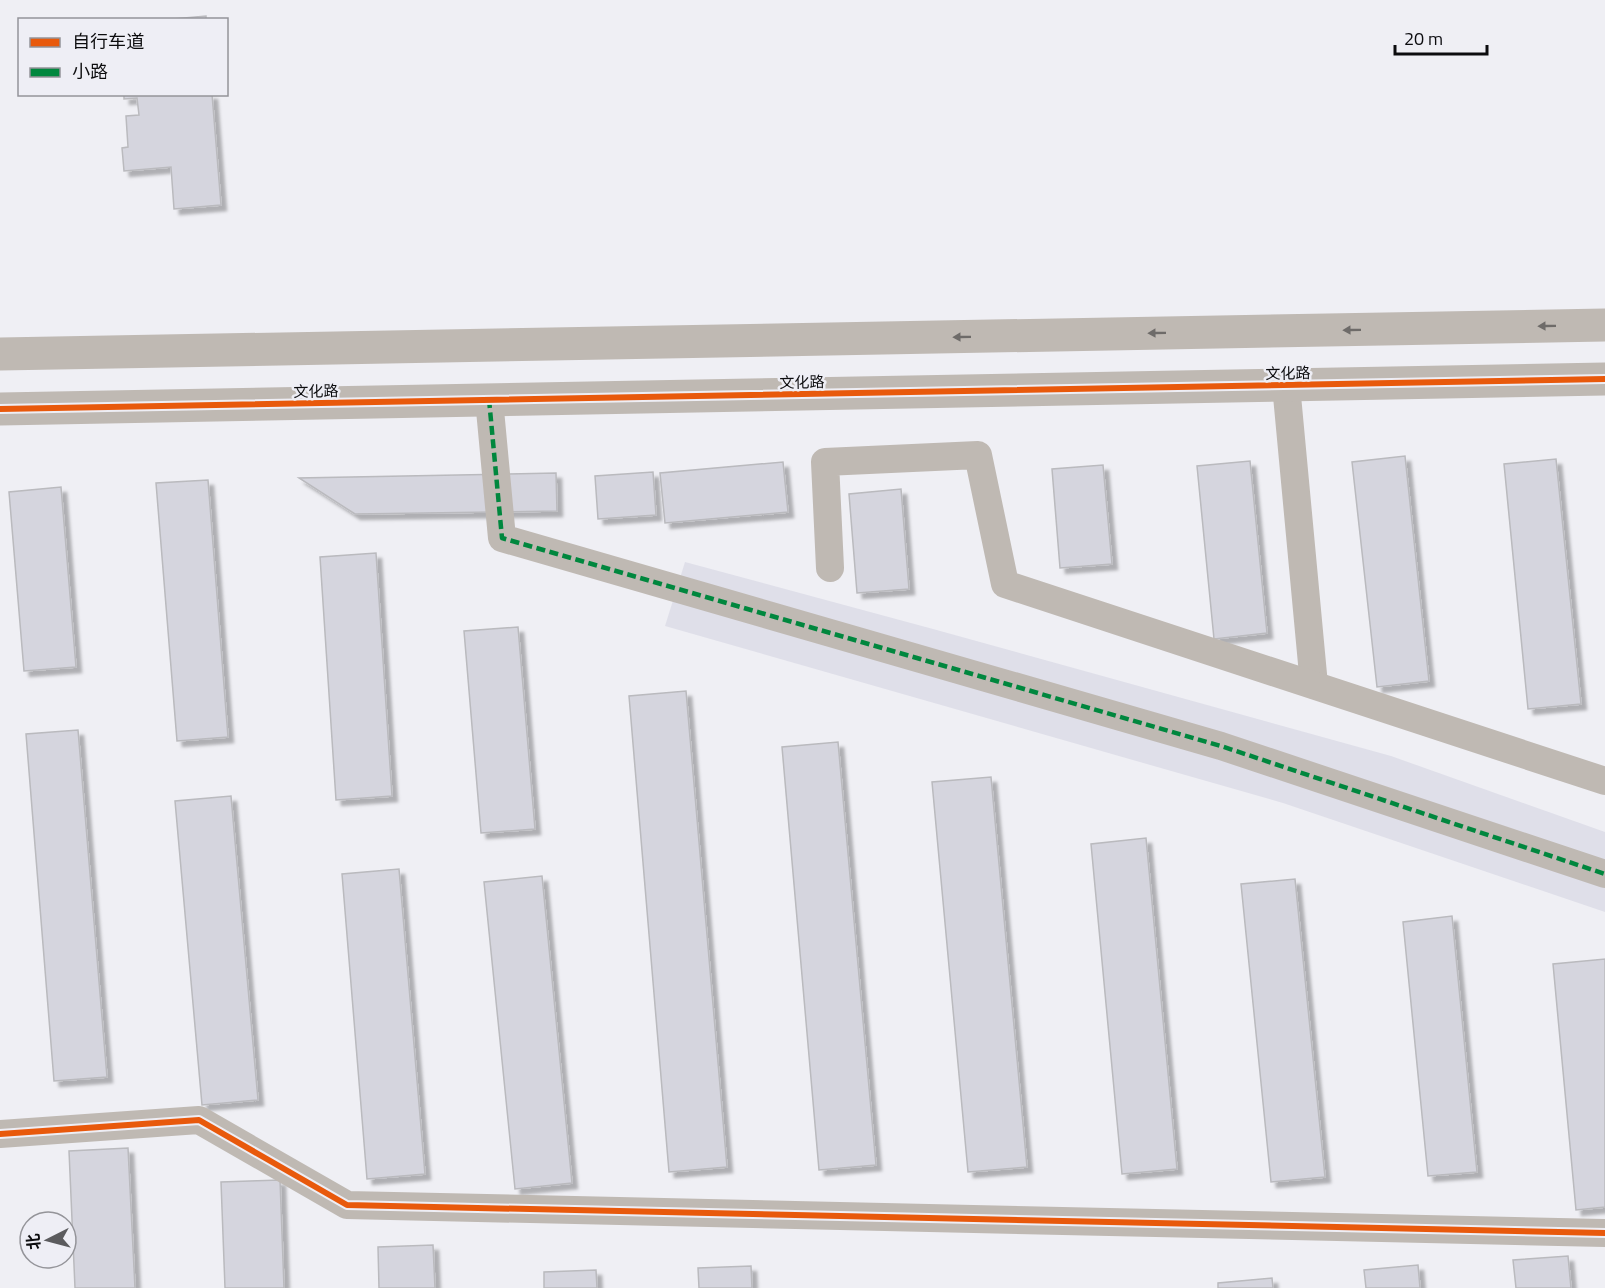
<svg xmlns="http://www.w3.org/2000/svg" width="1605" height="1288" font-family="'Titillium Web','Noto Sans SC',sans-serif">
	<defs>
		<filter id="shadow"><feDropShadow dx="5.5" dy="5.5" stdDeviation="1.5" flood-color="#0004"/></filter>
	</defs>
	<rect width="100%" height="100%" fill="#efeff4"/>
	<path fill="#dfdfe9" d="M685 562 933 629 1391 756 1605 832V912L1283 803 665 626Z"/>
	<g fill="#d5d5de" stroke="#bababe" stroke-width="1.5" filter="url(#shadow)">
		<path d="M206 16V20H161Z"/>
		<path d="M124 94H212L221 205 174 209 171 167 124 171 122 148 128 147 126 116 139 115 137 98 124 99Z"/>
		<path d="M1405 456 1429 681 1377 687 1352 462Z"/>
		<path d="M1556 459 1581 704 1528 709 1504 464Z"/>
		<path d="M1250 461 1267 633 1214 639 1197 466Z"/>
		<path d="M783 462 788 512 665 523 660 473Z"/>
		<path d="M1103 465 1112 564 1060 568 1052 469Z"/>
		<path d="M653 472 656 515 598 519 595 476Z"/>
		<path d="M556 473 557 511 355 514 299 478Z"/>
		<path d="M208 480 228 737 177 741 156 483Z"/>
		<path d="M61 487 76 667 24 671 9 492Z"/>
		<path d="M901 489 909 589 857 593 849 494Z"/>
		<path d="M376 553 392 796 336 800 320 557Z"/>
		<path d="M518 627 535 829 481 833 464 631Z"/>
		<path d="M686 691 727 1167 669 1172 629 696Z"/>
		<path d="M78 730 107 1077 54 1081 26 734Z"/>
		<path d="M838 742 876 1165 819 1170 782 747Z"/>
		<path d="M991 777 1027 1167 968 1172 932 782Z"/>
		<path d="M231 796 258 1100 202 1105 175 801Z"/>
		<path d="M1146 838 1177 1169 1122 1174 1091 844Z"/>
		<path d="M399 869 425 1174 367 1179 342 874Z"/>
		<path d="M542 876 572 1183 515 1189 484 882Z"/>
		<path d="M1295 879 1325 1177 1271 1182 1241 884Z"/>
		<path d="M1452 916 1477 1172 1428 1176 1403 922Z"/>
		<path d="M1605 959V1207L1576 1210 1553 964Z"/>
		<path d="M128 1148 135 1288H75L69 1151Z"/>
		<path d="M280 1180 284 1288H225L221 1182Z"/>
		<path d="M433 1245 435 1288H379L378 1247Z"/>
		<path d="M1568 1256 1571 1288H1516L1513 1260Z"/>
		<path d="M1418 1265 1420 1288H1366L1364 1270Z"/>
		<path d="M751 1266 752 1288H699L698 1268Z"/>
		<path d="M596 1270 597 1288H544V1272Z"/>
		<path d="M1272 1278 1273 1288H1218V1283Z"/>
	</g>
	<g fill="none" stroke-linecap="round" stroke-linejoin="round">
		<g stroke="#bfb9b3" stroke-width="28">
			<path d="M1286 385 1314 685"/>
			<path d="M489 399 502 538 1221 746 1605 874"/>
			<path d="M830 568 825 462 978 455 1005 584 1605 781"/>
			<path d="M0 1134 199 1120 347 1205 1605 1233"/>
		</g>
		<g stroke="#bfb9b3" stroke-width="33">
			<path d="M0 354 1605 325"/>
			<path d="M0 409 1605 379"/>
		</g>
		<path stroke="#00873e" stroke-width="4.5" stroke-dasharray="9 4.5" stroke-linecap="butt" d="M489 399 502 538 1221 746 1605 874"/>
		<g stroke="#eeeef5" stroke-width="10">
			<g id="cycleway">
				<path d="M0 409 1605 379"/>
				<path d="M0 1134 199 1120 347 1205 1605 1233"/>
			</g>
		</g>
		<use href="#cycleway" stroke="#e8590c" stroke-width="6"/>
	</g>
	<defs><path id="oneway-solid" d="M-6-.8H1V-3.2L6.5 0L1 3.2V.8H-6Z" transform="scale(1.5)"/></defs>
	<g fill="#6e6b69">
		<use href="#oneway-solid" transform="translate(1547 326) rotate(179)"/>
		<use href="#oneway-solid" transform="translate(1352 330) rotate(179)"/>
		<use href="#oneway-solid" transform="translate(1157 333) rotate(179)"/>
		<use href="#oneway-solid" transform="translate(962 337) rotate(179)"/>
	</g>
	<g text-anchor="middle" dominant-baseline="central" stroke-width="5" stroke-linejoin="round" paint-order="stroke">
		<g font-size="15" fill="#0c0c0e" stroke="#eeeef5">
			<text transform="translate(1288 373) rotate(-1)">文化路</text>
			<text transform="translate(802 382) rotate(-1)">文化路</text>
			<text transform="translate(316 391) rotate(-1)">文化路</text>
		</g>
	</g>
	<rect x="18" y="18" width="210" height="78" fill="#eeeef5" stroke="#949499" stroke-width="1.5"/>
	<rect x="30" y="38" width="30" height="9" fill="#e8590c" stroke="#949499" stroke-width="1.5"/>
	<text x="72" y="48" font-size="18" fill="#0c0c0e">自行车道</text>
	<rect x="30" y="68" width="30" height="9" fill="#00873e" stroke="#949499" stroke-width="1.5"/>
	<text x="72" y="78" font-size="18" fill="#0c0c0e">小路</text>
	<g transform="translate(48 1240) rotate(264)"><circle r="28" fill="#eeeef5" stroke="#949499" stroke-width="1.5"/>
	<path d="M0-4.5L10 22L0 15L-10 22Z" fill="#5b5b5e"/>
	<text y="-9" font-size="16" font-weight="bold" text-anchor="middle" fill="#0c0c0e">北</text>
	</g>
	<path d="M1395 45v9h92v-9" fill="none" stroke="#0c0c0e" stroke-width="3"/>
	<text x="1404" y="45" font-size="18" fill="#0c0c0e" stroke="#eeeef5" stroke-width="4.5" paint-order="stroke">20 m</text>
</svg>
